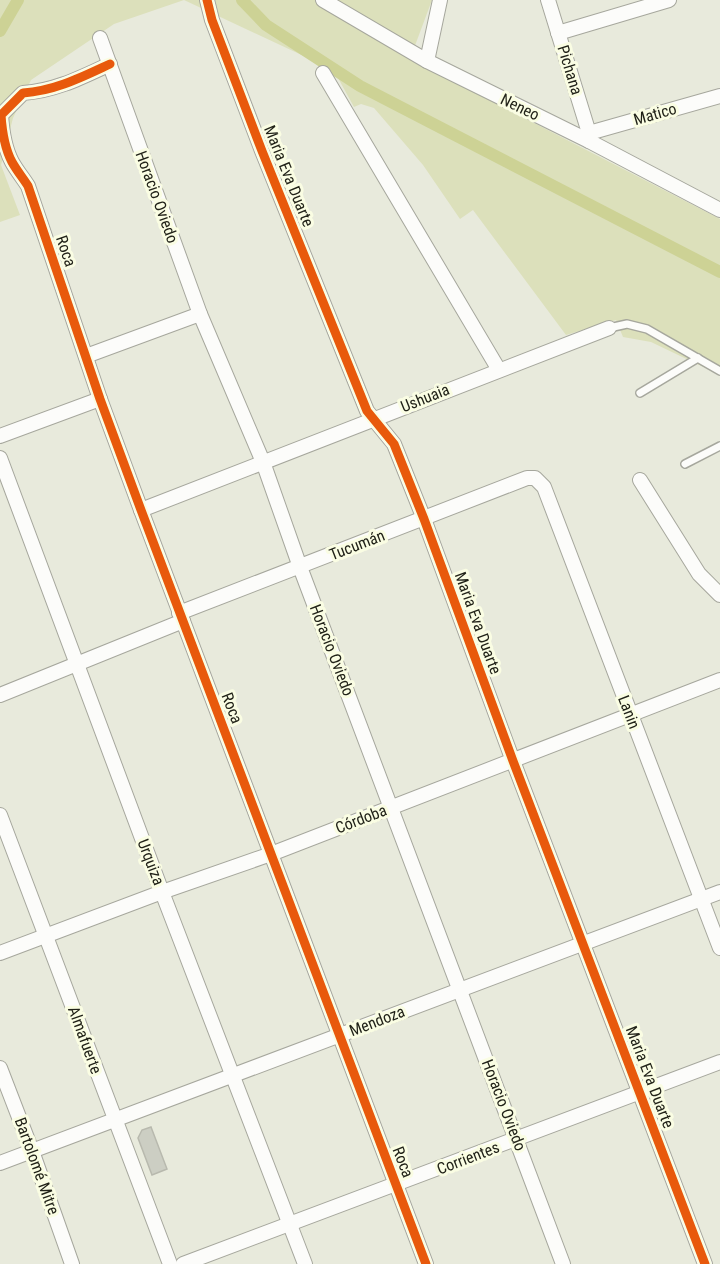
<svg xmlns="http://www.w3.org/2000/svg" width="720" height="1264" font-family="'Roboto Condensed',sans-serif">
	<rect width="100%" height="100%" fill="#e8eadc"/>
	<path fill="#dce0bb" d="M0 0H432L410 59 720 219V375L651 342 623 337 616 320 566 335 473 210 460 219 423 165 374 108 361 104 354 107 338 78 308 58 184 0 114 24 31 80 13 118 1 165 20 215 0 222Z"/>
	<g fill="none" stroke-linecap="round" stroke-linejoin="round">
		<g stroke="#cdd295" stroke-width="12">
			<path d="M242 0 266 25 360 86 720 272"/>
			<path d="M0 31 18 0"/>
		</g>
	</g>
	<path fill="#cccec3" stroke="#b8b9ae" stroke-width="1.5" d="M151 1127 167 1169 152 1175 138 1138 142 1130Z"/>
	<g fill="none" stroke-linecap="round" stroke-linejoin="round">
		<g stroke="#a6a79d" stroke-width="10">
			<g id="lane">
				<path d="M609 328 627 324 647 329 720 371"/>
				<path d="M640 393 698 358"/>
				<path d="M685 464 720 446"/>
			</g>
		</g>
		<g stroke="#a6a79d" stroke-width="16">
			<g id="street">
				<path d="M207 0 212 20 262 151 367 411 394 444 424 519 513 761 705 1264"/>
				<path d="M323 0 427 61 589 141 720 210"/>
				<path d="M548 0 589 133V141"/>
				<path d="M558 33 669 0"/>
				<path d="M100 38 200 314 263 462 300 567 563 1264"/>
				<path d="M427 61 440 0"/>
				<path d="M110 64C82 77 55 91 23 93L1 115C2 130 5 149 12 162 17 171 23 178 28 186L100 399 141 510 426 1264"/>
				<path d="M323 73 499 370"/>
				<path d="M589 133 720 96"/>
				<path d="M86 356 200 314"/>
				<path d="M0 436 100 399"/>
				<path d="M0 458 162 892 305 1264"/>
				<path d="M640 480 699 574 720 595"/>
				<path d="M141 510 609 328"/>
				<path d="M179 613 527 478H535L544 487 720 948"/>
				<path d="M0 695 183 621"/>
				<path d="M0 815 170 1264"/>
				<path d="M0 953 162 892 271 854 720 680"/>
				<path d="M0 1068 32 1151 72 1264"/>
				<path d="M0 1163 720 892"/>
				<path d="M183 1264 720 1062"/>
			</g>
		</g>
		<use href="#lane" stroke="#fcfcfa" stroke-width="7"/>
		<use href="#street" stroke="#fcfcfa" stroke-width="14"/>
		<g stroke="#fafde3" stroke-width="13">
			<g id="cycleway">
				<path d="M207 0 212 20 262 151 367 411 394 444 424 519 513 761 705 1264"/>
				<path d="M110 64C82 77 55 91 23 93L1 115C2 130 5 149 12 162 17 171 23 178 28 186L100 399 141 510 426 1264"/>
			</g>
		</g>
		<use href="#cycleway" stroke="#e8590c" stroke-width="9"/>
	</g>
	<g text-anchor="middle" dominant-baseline="central" stroke-width="6" stroke-linejoin="round" paint-order="stroke">
		<g font-size="16" fill="#212218" stroke="#fafde3">
			<text transform="translate(570 70) rotate(73)">Pichana</text>
			<text transform="translate(520 107) rotate(26)">Neneo</text>
			<text transform="translate(655 114) rotate(-16)">Matico</text>
			<text transform="translate(289 176) rotate(68)">Maria Eva Duarte</text>
			<text transform="translate(157 197) rotate(70)">Horacio Oviedo</text>
			<text transform="translate(66 251) rotate(71)">Roca</text>
			<text transform="translate(425 398) rotate(-22)">Ushuaia</text>
			<text transform="translate(357 545) rotate(-21)">Tucumán</text>
			<text transform="translate(478 623) rotate(70)">Maria Eva Duarte</text>
			<text transform="translate(332 650) rotate(69)">Horacio Oviedo</text>
			<text transform="translate(232 708) rotate(69)">Roca</text>
			<text transform="translate(629 712) rotate(69)">Lanin</text>
			<text transform="translate(361 819) rotate(-21)">Córdoba</text>
			<text transform="translate(151 862) rotate(69)">Urquiza</text>
			<text transform="translate(377 1021) rotate(-21)">Mendoza</text>
			<text transform="translate(85 1040) rotate(70)">Almafuerte</text>
			<text transform="translate(650 1077) rotate(69)">Maria Eva Duarte</text>
			<text transform="translate(504 1105) rotate(69)">Horacio Oviedo</text>
			<text transform="translate(468 1158) rotate(-21)">Corrientes</text>
			<text transform="translate(403 1162) rotate(69)">Roca</text>
			<text transform="translate(37 1166) rotate(70)">Bartolomé Mitre</text>
		</g>
	</g>
</svg>
